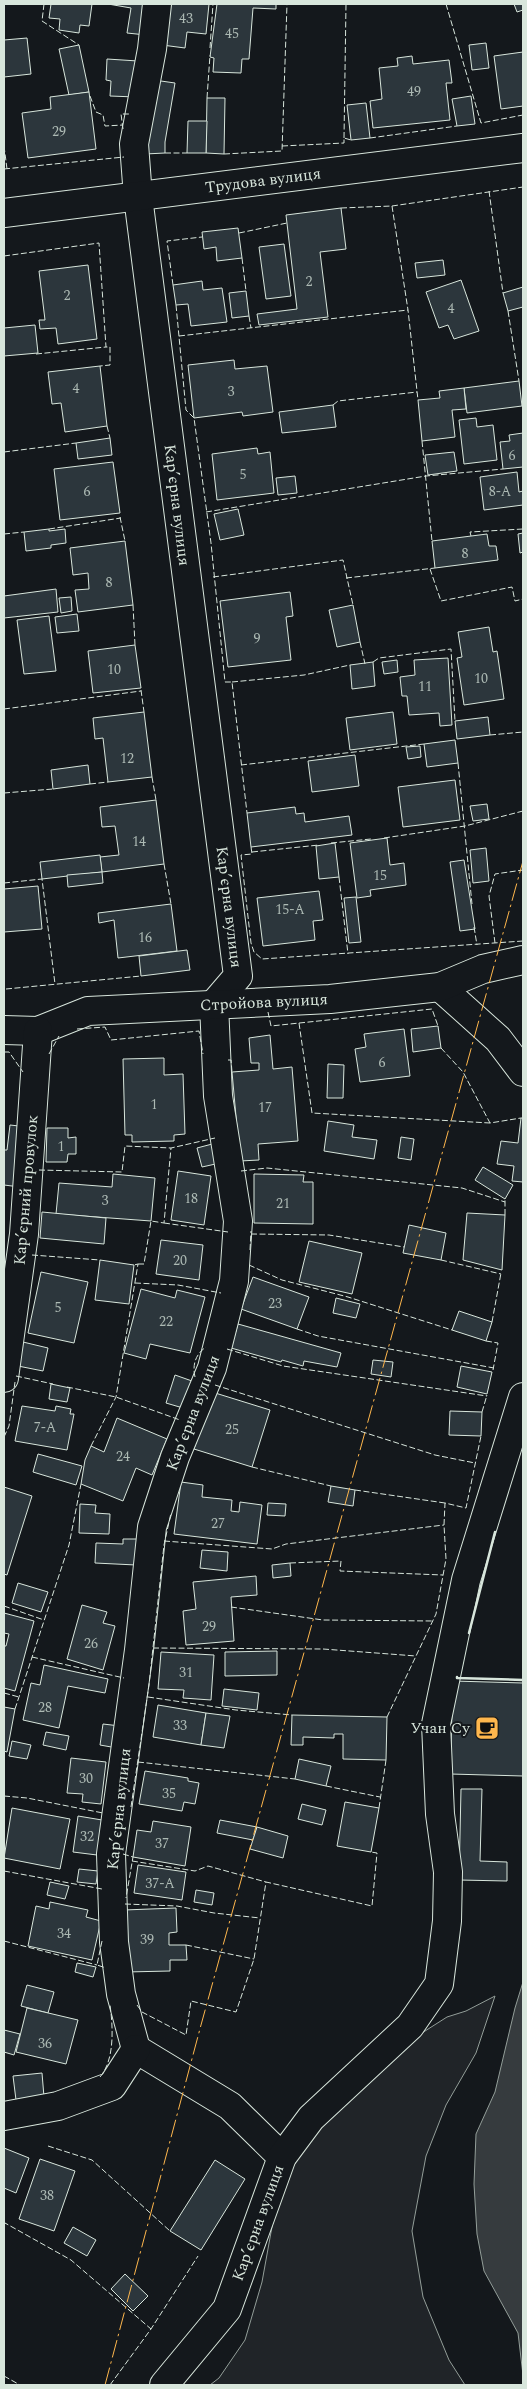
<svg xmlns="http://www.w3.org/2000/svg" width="527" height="2389" font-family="Spectral,serif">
	<rect width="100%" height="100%" fill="#14181c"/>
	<path fill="#202428" stroke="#939e99" d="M495 1996 476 2053 446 2105 426 2156 412 2231 423 2297 449 2360 465 2385H210L219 2378 245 2340 262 2282 281 2177 367 2068 447 2017 466 2011Z"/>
	<path fill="#363b3e" stroke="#939e99" d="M523 1982V2375L518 2333 484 2271 477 2234 474 2184 476 2134 495 2092 515 2008Z"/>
	<g fill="#2c363c" stroke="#d8e6dc">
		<path d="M51 4H92L89 26 80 25 79 33 59 30 60 19 49 18Z"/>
		<path d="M108 4H151L146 35 127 33 131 8Z"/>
		<path d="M166 4H209L206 34 187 32 185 48 162 45Z"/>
		<path d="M217 4H276V9L253 8 249 59H242L241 73 213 72 214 58 210 57Z"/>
		<path d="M514 4H523V10L517 12Z"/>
		<path d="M27 38 31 74 4 77V40Z"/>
		<path d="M486 43 489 68 472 70 469 45Z"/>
		<path d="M79 45 89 92 69 95 59 49Z"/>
		<path d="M523 52V106L501 109 494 56Z"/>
		<path d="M412 56 413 64 449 60 452 83H446L450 120 373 128 370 101 382 99 379 68 398 66 397 58Z"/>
		<path d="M107 59 138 61 136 97 110 96 111 81 106 80Z"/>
		<path d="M154 80 175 83 165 142V153L145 154Z"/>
		<path d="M89 92 96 149 28 158 22 113 51 109 50 97Z"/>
		<path d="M471 96 475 124 457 126 452 99Z"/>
		<path d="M207 98H225L224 154 206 153Z"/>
		<path d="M366 103 370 138 351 140 347 105Z"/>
		<path d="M188 121H207L206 153H187Z"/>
		<path d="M341 208 346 249 320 252 328 317 259 325 257 314 297 309 286 215Z"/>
		<path d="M238 228 242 258 217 261 216 247 204 249 202 232Z"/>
		<path d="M284 244 291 296 266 299 259 247Z"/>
		<path d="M443 260 445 275 417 278 415 263Z"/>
		<path d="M88 265 97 339 58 344 56 328 40 329 39 320H45L39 271Z"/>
		<path d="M461 280 479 331 454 339 448 325 439 328 426 292Z"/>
		<path d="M202 281 203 290 222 288 227 322 191 326 188 304 176 305 173 285Z"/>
		<path d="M523 287V307L508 311 503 293Z"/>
		<path d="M246 291 249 316 232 318 229 293Z"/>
		<path d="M35 325 38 353 4 356V328Z"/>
		<path d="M234 360 235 369 267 366 273 412 243 416 242 412 194 418 188 365Z"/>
		<path d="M100 366 107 426 65 432 61 403 52 404 48 372Z"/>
		<path d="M519 381 522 406 467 413 464 388Z"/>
		<path d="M464 388 466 409 452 410 455 437 422 441 418 400 440 398 439 391Z"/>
		<path d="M333 405 336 427 282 433 279 412Z"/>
		<path d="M476 418 477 427 493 425 497 460 464 464 459 420Z"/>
		<path d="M523 433V467L503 469 500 442 510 441 509 435Z"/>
		<path d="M110 438 112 455 78 459 76 443Z"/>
		<path d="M257 448 258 454 270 452 274 493 217 500 212 454Z"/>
		<path d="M454 452 457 471 428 475 425 455Z"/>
		<path d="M113 462 120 513 60 520 54 469Z"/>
		<path d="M517 472 519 492 523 491V505L484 510 480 477Z"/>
		<path d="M295 476 297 493 278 495 276 478Z"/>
		<path d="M238 509 244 535 220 540 214 514Z"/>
		<path d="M49 529V531L65 529 66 543 51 545V548L26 551 24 532Z"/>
		<path d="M523 533V552L520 553 518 534Z"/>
		<path d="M487 534 489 546H496L498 560 435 568 432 541Z"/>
		<path d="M125 541 133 605 78 612 75 590 89 589 88 573 73 575 70 548Z"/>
		<path d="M56 589 58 612 4 618V596Z"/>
		<path d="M290 592 293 616 286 617 291 660 228 667 220 601Z"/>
		<path d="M71 597 72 611 61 613 59 598Z"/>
		<path d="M353 605 360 642 337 647 329 610Z"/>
		<path d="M77 614 79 631 57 633 55 617Z"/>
		<path d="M49 616 56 671 24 674 17 620Z"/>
		<path d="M489 627 493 652 497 651 504 699 464 705 457 658 462 657 458 632Z"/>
		<path d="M135 645 141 688 93 693 88 651Z"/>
		<path d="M448 658 452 725 440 726 439 713 409 715 407 696H402L400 677 415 675 414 660Z"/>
		<path d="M397 660 398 672 384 674 382 662Z"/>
		<path d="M373 662 375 686 352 689 350 665Z"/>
		<path d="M144 712 152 777 108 782 103 738 95 739 93 718Z"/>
		<path d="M393 712 397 744 350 750 346 718Z"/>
		<path d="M488 717 490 735 457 739 455 721Z"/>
		<path d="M455 740 458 763 427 767 424 744Z"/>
		<path d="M420 746 421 757 408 759 406 747Z"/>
		<path d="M355 755 359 786 312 792 308 761Z"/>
		<path d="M88 765 90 784 53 789 51 770Z"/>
		<path d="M455 780 460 820 403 827 398 787Z"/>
		<path d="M156 800 164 864 102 872 100 857 119 855 115 826 102 827 100 807Z"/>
		<path d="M487 804 489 819 473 821 470 806Z"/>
		<path d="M295 807 296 814 304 813 305 822 349 816 352 835 251 847 247 813Z"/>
		<path d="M387 838 390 865 404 863 406 885 370 890 371 896 357 898 350 843Z"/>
		<path d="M335 843 339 877 319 879 316 846Z"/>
		<path d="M486 848 489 881 473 883 470 850Z"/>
		<path d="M100 855 102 872 42 879 40 862Z"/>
		<path d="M464 860 475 929 460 931 450 862Z"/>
		<path d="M102 872 103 883 68 887 67 875Z"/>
		<path d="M38 886 42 929 4 932V889Z"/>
		<path d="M319 891 323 920 313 921 315 940 263 946 257 898Z"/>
		<path d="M356 897 361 942 349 943 344 898Z"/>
		<path d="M171 904 177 951 118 958 114 920 99 923 98 913Z"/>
		<path d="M187 950 190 970 141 976 139 956Z"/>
		<path d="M438 1026 441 1048 413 1052 411 1029Z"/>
		<path d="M404 1029 410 1076 360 1082 355 1049 366 1047 364 1034Z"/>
		<path d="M270 1035 273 1069 292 1067 298 1141 258 1144 259 1160 240 1161 232 1072 259 1070V1063H251L249 1038Z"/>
		<path d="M164 1058V1075L183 1074 185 1134 174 1135V1141L132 1142V1135H125L123 1059Z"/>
		<path d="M328 1064 344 1065 343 1098H327Z"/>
		<path d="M521 1118H523V1182L512 1181 514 1166 497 1164 501 1141 518 1143Z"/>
		<path d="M328 1121 354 1125 352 1137 377 1140 374 1159 324 1151Z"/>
		<path d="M10 1125 28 1127 20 1187 4 1185V1150H7Z"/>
		<path d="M47 1128H68V1138L76 1137V1154H68L67 1162H46Z"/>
		<path d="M401 1137 414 1139 411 1160 398 1158Z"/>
		<path d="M216 1143 220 1163 202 1167 197 1148Z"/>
		<path d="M483 1167 513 1185 505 1199 475 1180Z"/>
		<path d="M178 1171 211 1176 204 1225 171 1220Z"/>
		<path d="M113 1174 155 1178 151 1221 56 1214 59 1183 112 1187Z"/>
		<path d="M254 1174 304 1175 303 1182H313V1224L254 1223Z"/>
		<path d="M42 1212 106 1218 104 1244 40 1238Z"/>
		<path d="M467 1213 505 1215 502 1270 463 1260Z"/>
		<path d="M409 1225 446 1233 441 1260 403 1253Z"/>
		<path d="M161 1240 203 1245 199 1280 156 1274Z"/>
		<path d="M309 1241 362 1253 352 1294 299 1282Z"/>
		<path d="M100 1260 134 1265 129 1304 95 1300Z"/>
		<path d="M41 1272 88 1282 74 1343 28 1333Z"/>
		<path d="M253 1277 309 1297 297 1329 241 1309Z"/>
		<path d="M141 1289 175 1298 177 1290 205 1297 190 1353 150 1344 146 1359 124 1353Z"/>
		<path d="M336 1298 360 1304 356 1318 333 1313Z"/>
		<path d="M459 1311 492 1322 486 1341 452 1330Z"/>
		<path d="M238 1324 341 1353 337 1367 304 1361 303 1366 282 1360 281 1362 231 1348Z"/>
		<path d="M23 1342 48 1348 43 1371 18 1366Z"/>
		<path d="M373 1360 393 1362 391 1377 371 1374Z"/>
		<path d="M461 1366 492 1372 487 1394 457 1387Z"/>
		<path d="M175 1375 192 1381 183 1408 166 1403Z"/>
		<path d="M51 1384 70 1388 67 1402 49 1399Z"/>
		<path d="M212 1392 270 1410 252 1467 194 1449Z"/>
		<path d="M22 1406 55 1411 56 1406 71 1409 70 1414H74L67 1450 15 1441Z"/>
		<path d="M450 1411 482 1412 481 1436 449 1435Z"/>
		<path d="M117 1418 167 1439 152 1475 136 1468 123 1501 81 1484 85 1460 91 1446 104 1452Z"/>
		<path d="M38 1454 82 1466 76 1485 33 1472Z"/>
		<path d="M181 1482 203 1485 202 1497 232 1500 231 1511 239 1512 240 1502 262 1505 257 1544 174 1534Z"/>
		<path d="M331 1486 355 1490 353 1506 328 1502Z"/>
		<path d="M4 1487 32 1496 7 1575 4 1574Z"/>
		<path d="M268 1503 286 1504 285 1516 267 1515Z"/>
		<path d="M80 1504 96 1505 95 1513 110 1514 109 1534 79 1533Z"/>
		<path d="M123 1539H137L136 1565 95 1563 96 1543 123 1544Z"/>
		<path d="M202 1550 228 1552 227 1571 200 1568Z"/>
		<path d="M290 1563 291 1576 273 1578 272 1565Z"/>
		<path d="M256 1576 257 1595 231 1597 234 1641 186 1645 183 1611 196 1609 193 1582Z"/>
		<path d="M18 1583 48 1592 41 1612 12 1603Z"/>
		<path d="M82 1605 107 1612 103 1623 115 1626 103 1670 67 1659Z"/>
		<path d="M4 1613 34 1621 15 1691 4 1688V1646H6L9 1634 4 1633Z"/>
		<path d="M277 1651V1675L225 1676V1652Z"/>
		<path d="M161 1652 214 1655 211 1700 183 1698 184 1690 158 1689Z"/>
		<path d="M44 1665 108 1679 105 1693 68 1686 59 1728 23 1720 31 1683 40 1685Z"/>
		<path d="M453 1681 523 1683V1776L450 1774Z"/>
		<path d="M224 1689 259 1693 257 1710 222 1706Z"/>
		<path d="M158 1705 206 1713 201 1745 153 1737Z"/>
		<path d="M4 1707 15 1709 7 1752 4 1751Z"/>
		<path d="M206 1713 230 1716 224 1748 201 1745Z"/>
		<path d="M292 1715 387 1717 386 1760 343 1759V1734H334V1738L303 1737V1745H291Z"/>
		<path d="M103 1724 120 1726 117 1748 100 1745Z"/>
		<path d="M46 1732 69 1736 66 1750 43 1745Z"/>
		<path d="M12 1741 31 1745 27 1759 9 1756Z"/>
		<path d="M71 1758 106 1762 101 1804 82 1802 83 1794 67 1793Z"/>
		<path d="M299 1759 331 1766 326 1786 295 1779Z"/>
		<path d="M145 1771 188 1778V1781L199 1783 195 1804 184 1802 182 1811 139 1804Z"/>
		<path d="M461 1789H482L480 1861 507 1862V1881L459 1880Z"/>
		<path d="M345 1802 379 1808 371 1852 337 1846Z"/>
		<path d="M302 1804 326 1810 322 1825 298 1819Z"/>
		<path d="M12 1808 70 1819 60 1869 4 1858Z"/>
		<path d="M78 1816 102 1820 97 1855 73 1852Z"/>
		<path d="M220 1820 257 1827 253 1840 217 1833Z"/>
		<path d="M153 1821 191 1827 185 1866 133 1857 137 1830 151 1832Z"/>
		<path d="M257 1827 288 1836 283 1858 250 1849Z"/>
		<path d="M138 1865 186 1872 182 1900 134 1893Z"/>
		<path d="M79 1869 98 1871 96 1884 77 1882Z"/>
		<path d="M50 1882 69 1886 65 1899 47 1895Z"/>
		<path d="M196 1890 214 1893 212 1905 194 1902Z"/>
		<path d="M50 1902 88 1910 86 1917 101 1921 92 1960 28 1946 36 1906 49 1909Z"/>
		<path d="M176 1908 177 1932 169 1933V1945H186L187 1960H170V1971L126 1972 124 1910Z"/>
		<path d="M77 1963 96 1967 93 1977 75 1972Z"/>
		<path d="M27 1985 54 1992 48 2013 21 2006Z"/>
		<path d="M27 2008 78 2020 66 2064 16 2052Z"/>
		<path d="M4 2030 20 2034 14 2055 4 2052Z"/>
		<path d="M42 2073 44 2097 16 2100 13 2076Z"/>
		<path d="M4 2148 29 2158 16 2193 4 2188Z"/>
		<path d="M40 2159 75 2171 54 2231 19 2219Z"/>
		<path d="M215 2160 245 2179 201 2250 170 2231Z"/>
		<path d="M73 2227 96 2240 87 2256 64 2243Z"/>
		<path d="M125 2274 148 2296 133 2311 111 2289Z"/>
	</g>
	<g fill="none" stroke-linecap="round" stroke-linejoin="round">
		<g stroke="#d8e6dc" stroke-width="30">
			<g id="minor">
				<path d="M157 4 152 49 134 144 138 197 238 976 214 1004 218 1096 238 1221 234 1281 212 1368 175 1457 152 1527 139 1650 111 1854 114 1942 121 1994 136 2049 230 2106 282 2157"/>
				<path id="s1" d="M4 213 523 148"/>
				<path d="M440 987 498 1039 523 1072"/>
				<path id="s2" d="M4 1030 38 1031 88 1011 330 999 440 987 483 969 523 960"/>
				<path d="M4 1378 24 1234 38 1031"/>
				<path d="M4 2116 58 2106 112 2086 136 2049"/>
				<path d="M164 2385 227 2309 282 2157 311 2118 410 2026 439 1984 447 1921 448 1872 440 1814 436 1724 466 1580 523 1397"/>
			</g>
		</g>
		<use href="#minor" stroke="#14181c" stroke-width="28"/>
		<g stroke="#d8e6dc" stroke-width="1" stroke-dasharray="6 2.5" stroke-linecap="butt">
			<path d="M44 4 42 21 79 45"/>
			<path d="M446 4 481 123 523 115"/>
			<path d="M210 48 213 4"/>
			<path d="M90 96 96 112 103 115 105 126 123 125"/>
			<path d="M207 98 210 55"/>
			<path d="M123 129 121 114H129"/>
			<path d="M344 138 346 4"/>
			<path d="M370 138 457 126"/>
			<path d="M4 146 7 169"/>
			<path d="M282 146 344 143V138L351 140"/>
			<path d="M165 153H187"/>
			<path d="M224 154 282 151 287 4"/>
			<path d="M4 169 124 157"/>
			<path d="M489 191 503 293"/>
			<path d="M392 206 408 310 418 400"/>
			<path d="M341 208 392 206 523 187"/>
			<path d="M239 233 287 223"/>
			<path d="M4 256 99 243 106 347H110V365L100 366"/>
			<path d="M242 258 246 291"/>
			<path d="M173 285 167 241 202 237"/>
			<path d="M176 305 186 410 194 418 211 543 225 682H232L247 813"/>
			<path d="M508 311 519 381"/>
			<path d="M249 316 251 328"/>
			<path d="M179 336 408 310"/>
			<path d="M36 354 106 347"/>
			<path d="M333 405 338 401 417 392"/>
			<path d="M107 426 110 438"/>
			<path d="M422 441 432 541"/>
			<path d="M4 452 76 443"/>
			<path d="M206 512 426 476 503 469"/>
			<path d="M120 517 125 541"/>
			<path d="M49 529 121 518"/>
			<path d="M4 534 24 532"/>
			<path d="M471 536 470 532 523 529"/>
			<path d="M430 569 441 601 512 587 515 601 523 599"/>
			<path d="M213 577 343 560 353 605"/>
			<path d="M346 578 435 568"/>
			<path d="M133 605 135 645"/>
			<path d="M360 642 365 664"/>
			<path d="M373 662 379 658 451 649 455 721"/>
			<path d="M232 682 304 675 350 665"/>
			<path d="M141 690 144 712"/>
			<path d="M4 709 141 691"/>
			<path d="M490 735 523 732"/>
			<path d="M458 763 472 904"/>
			<path d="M241 765 424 744"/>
			<path d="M152 777 156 800"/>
			<path d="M90 784 108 782"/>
			<path d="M4 793 53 789"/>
			<path d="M384 838 465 826 523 811"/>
			<path d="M331 843 371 839"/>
			<path d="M251 847 252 854 241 855 251 943 254 952 262 959 523 941"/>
			<path d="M252 852 319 845"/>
			<path d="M164 864 171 904"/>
			<path d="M339 877 348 954"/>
			<path d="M4 883 42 879 55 984"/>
			<path d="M474 927 477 945"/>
			<path d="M495 943 489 896 495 874 523 870"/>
			<path d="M6 989 141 976"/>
			<path d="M268 1012 271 1026 432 1009 438 1026"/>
			<path d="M299 1023 312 1113 490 1123"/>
			<path d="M77 1029 105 1027 111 1040 199 1031 203 1054"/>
			<path d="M441 1048 463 1072 490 1123 521 1118"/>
			<path d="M4 1052H9L23 1072"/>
			<path d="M49 1054 59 1036"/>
			<path d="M228 1060H231L232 1072"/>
			<path d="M39 1170 122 1172 125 1146 171 1148 215 1138"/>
			<path d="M241 1171 267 1168 462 1188 505 1202"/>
			<path d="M505 1215V1200"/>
			<path d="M164 1223 228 1232"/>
			<path d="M251 1234 329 1235 404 1247"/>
			<path d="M250 1250 251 1231"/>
			<path d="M32 1255 100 1260"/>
			<path d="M441 1260 501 1274"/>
			<path d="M138 1264H144L151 1221 164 1223 171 1148"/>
			<path d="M249 1265 282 1280 348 1297 452 1330"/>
			<path d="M135 1283 178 1285 221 1293"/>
			<path d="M492 1322 501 1273"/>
			<path d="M297 1329 318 1336 494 1368"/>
			<path d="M486 1341 498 1343 493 1370"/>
			<path d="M227 1349 283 1366 487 1396"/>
			<path d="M16 1376 53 1384"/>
			<path d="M195 1377C192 1364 196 1354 206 1347"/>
			<path d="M215 1385 435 1455 475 1463"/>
			<path d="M67 1387 116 1397 180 1420"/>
			<path d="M482 1412 487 1395"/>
			<path d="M4 1437 9 1426 15 1382"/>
			<path d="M91 1446 116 1397 138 1264 134 1265"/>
			<path d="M252 1467 331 1486"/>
			<path d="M355 1490 445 1503"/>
			<path d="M164 1541 272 1549 286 1544 444 1525"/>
			<path d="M290 1563 341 1561 340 1571 443 1575"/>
			<path d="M4 1606 44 1620"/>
			<path d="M231 1607 323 1620 433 1621"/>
			<path d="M153 1648 323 1649 416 1656"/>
			<path d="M32 1657 124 1678"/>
			<path d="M4 1693 19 1697"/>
			<path d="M148 1697 236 1710 292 1715"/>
			<path d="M15 1709 69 1545 81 1484"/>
			<path d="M387 1717 436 1614 446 1559 444 1525 445 1503 466 1508 481 1436"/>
			<path d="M138 1762 295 1779"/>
			<path d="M326 1786 380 1797"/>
			<path d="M4 1796 27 1798 103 1813"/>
			<path d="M131 1807 149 1685 164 1545 171 1513"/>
			<path d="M379 1808 386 1760"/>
			<path d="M123 1854 133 1857 126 1898"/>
			<path d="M132 1861 195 1871 208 1866 266 1882"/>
			<path d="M4 1871 102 1889"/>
			<path d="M125 1904 177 1906 214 1913 260 1918"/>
			<path d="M4 1941 97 1965"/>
			<path d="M102 1941 97 1965 106 1968"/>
			<path d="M186 1945 254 1959"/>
			<path d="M137 2005 142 2012 186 2035 191 2001 236 2012 254 1959 266 1882 372 1906 377 1853 371 1852"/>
			<path d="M100 2077C115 2060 113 2026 110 2005"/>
			<path d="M48 2146 92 2160 170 2231"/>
			<path d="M4 2225 5 2223 71 2260 151 2329"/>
			<path d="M4 2376 20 2385"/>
			<path d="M110 2385 151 2329 198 2256"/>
		</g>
		<g stroke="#d8e6dc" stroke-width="2.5">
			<path d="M469 1633 495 1532"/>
			<path d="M457 1677V1678L523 1680"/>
		</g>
		<path stroke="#ffb74d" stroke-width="1" stroke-dasharray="18 4 2.5 4" stroke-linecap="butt" d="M105 2385 201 2025 523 861"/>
	</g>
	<defs>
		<g id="cafe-square" transform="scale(1.25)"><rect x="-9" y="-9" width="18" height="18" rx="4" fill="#ffb74d" stroke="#14181c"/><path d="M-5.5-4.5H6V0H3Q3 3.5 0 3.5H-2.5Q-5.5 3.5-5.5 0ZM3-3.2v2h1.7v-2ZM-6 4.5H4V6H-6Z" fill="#111"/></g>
	</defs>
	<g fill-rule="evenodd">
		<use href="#cafe-square" x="487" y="1728"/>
	</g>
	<g text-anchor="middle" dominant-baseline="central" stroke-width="4" stroke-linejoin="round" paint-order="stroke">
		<g font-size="14" fill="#adbab4">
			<text x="186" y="18">43</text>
			<text x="232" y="33">45</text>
			<text x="414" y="91">49</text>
			<text x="59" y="131">29</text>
			<text x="309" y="281">2</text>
			<text x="67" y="295">2</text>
			<text x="451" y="308">4</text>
			<text x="76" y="388">4</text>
			<text x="231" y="391">3</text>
			<text x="512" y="455">6</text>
			<text x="243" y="474">5</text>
			<text x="87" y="491">6</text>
			<text x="500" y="491">8-А</text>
			<text x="465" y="553">8</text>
			<text x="109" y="582">8</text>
			<text x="257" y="638">9</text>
			<text x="114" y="669">10</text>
			<text x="481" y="678">10</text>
			<text x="425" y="686">11</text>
			<text x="127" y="758">12</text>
			<text x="139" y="841">14</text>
			<text x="380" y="875">15</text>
			<text x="290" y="909">15-А</text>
			<text x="145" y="937">16</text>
			<text x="382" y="1062">6</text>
			<text x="154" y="1104">1</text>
			<text x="265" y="1107">17</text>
			<text x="61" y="1146">1</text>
			<text x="191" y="1198">18</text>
			<text x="105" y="1200">3</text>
			<text x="283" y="1203">21</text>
			<text x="180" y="1260">20</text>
			<text x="275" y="1303">23</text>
			<text x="58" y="1307">5</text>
			<text x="166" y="1321">22</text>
			<text x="45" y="1427">7-А</text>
			<text x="232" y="1429">25</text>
			<text x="123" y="1456">24</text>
			<text x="218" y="1523">27</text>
			<text x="209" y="1626">29</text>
			<text x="91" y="1643">26</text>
			<text x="186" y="1672">31</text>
			<text x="45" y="1707">28</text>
			<text x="180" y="1725">33</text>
			<text x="86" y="1778">30</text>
			<text x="169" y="1793">35</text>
			<text x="87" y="1836">32</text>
			<text x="162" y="1843">37</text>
			<text x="160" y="1883">37-А</text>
			<text x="64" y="1933">34</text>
			<text x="147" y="1939">39</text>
			<text x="45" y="2043">36</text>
			<text x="47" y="2195">38</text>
		</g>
		<g font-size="16" fill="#d8e6dc" stroke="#14181c">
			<text stroke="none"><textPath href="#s1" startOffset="261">Трудова вулиця</textPath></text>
			<text transform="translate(177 505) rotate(83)">Карʼєрна вулиця</text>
			<text transform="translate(229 907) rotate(83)">Карʼєрна вулиця</text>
			<text stroke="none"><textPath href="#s2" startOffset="264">Стройова вулиця</textPath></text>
			<text transform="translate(26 1190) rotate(-85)">Карʼєрний провулок</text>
			<text transform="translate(193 1413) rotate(-69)">Карʼєрна вулиця</text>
			<text transform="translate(119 1809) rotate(-84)">Карʼєрна вулиця</text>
			<text transform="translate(258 2223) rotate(-70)">Карʼєрна вулиця</text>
		</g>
		<g font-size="16" fill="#d8e6dc" stroke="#14181c" text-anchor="end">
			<text x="470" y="1728">Учан Су</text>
		</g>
	</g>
	<rect width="527" height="2389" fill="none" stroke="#d8e6dc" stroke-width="10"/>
</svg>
